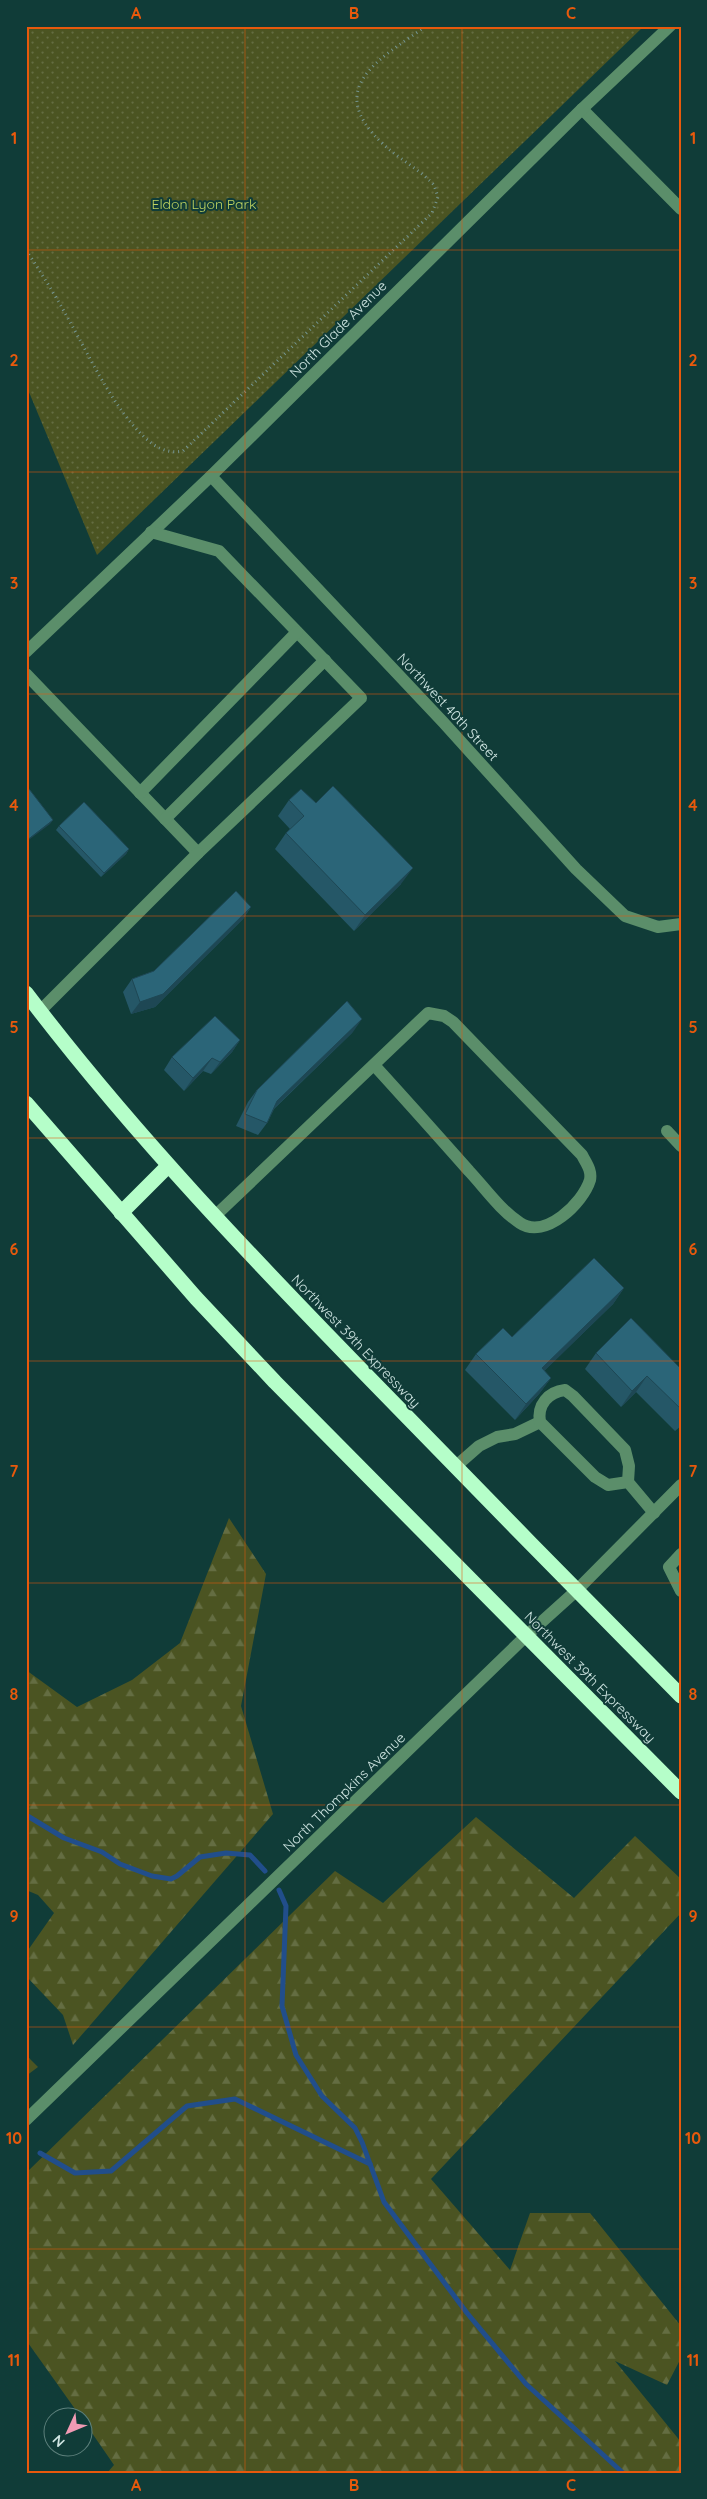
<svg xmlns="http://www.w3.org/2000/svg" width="707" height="2499" font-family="Quicksand,sans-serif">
	<defs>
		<pattern id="forest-firs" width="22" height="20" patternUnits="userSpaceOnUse" patternTransform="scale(1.25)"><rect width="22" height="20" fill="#4b5422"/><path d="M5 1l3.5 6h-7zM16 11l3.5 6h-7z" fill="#646d42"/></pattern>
		<pattern id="park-dots" width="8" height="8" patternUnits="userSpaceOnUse" patternTransform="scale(1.25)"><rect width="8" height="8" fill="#4b5422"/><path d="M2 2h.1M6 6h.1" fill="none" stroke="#646d42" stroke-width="1.8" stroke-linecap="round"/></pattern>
	</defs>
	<rect width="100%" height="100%" fill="#103c38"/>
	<g fill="url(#forest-firs)">
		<path d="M229 1518 266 1574 241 1706 273 1814 73 2045 63 2015 26 1976V1953L54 1913 38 1895 26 1890V1670L77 1707 132 1680 180 1643Z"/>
		<path d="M476 1817 574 1898 635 1836 681 1879V1913L431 2179 510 2270 530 2213H590L681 2326V2358L667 2385 615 2361 681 2442V2473H107L114 2465 83 2420 82 2416H80L26 2340V2173L335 1871 383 1903Z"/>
		<path d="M26 2055 38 2067 26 2076Z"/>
	</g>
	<path fill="url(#park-dots)" d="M26 26H644L97 555 26 385Z"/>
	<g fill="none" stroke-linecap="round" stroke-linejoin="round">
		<g stroke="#214e8b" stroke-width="5">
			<path d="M26 1815 64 1838 102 1852 120 1864 152 1876 171 1879 177 1876 200 1857 226 1853 250 1855 265 1871"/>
			<path d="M279 1890 286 1906 282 2006 296 2055 322 2096 355 2128 362 2142 384 2202 467 2313 526 2384 623 2473"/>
			<path d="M40 2153 75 2173 111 2171 187 2106 235 2099 370 2164"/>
		</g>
		<path stroke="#759692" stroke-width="3" stroke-dasharray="1 4" stroke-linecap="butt" d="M26 250C42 274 57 298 70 322 91 359 119 420 154 445 164 451 172 453 183 451L432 213 438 197 434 185C419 169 399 159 383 144 322 87 381 59 426 26"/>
		<g stroke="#5b8e6a" stroke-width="12">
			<path d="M582 109 681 209"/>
			<path d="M211 476 443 722 576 869 625 916 658 927 681 924"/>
			<path d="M26 652 211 476 582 109 670 26"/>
			<path d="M26 674 198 853 361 698 219 551 151 532"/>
			<path d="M140 793 297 632"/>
			<path d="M165 819 325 660"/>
			<path d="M40 1011 198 853"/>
			<path d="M667 1131 681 1146"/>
			<path d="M215 1216 428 1013 444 1016 453 1022 582 1155C586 1163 592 1170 590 1180 583 1203 545 1240 520 1223 500 1210 485 1188 469 1171 438 1136 406 1100 374 1065"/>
			<path d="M455 1467 479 1446 497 1437 515 1434 540 1422"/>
			<path d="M628 1482 608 1485 595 1477 540 1422C537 1405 548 1392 565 1390L573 1396 625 1450 629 1466 628 1482 654 1513"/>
			<path d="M681 1554 669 1567 681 1591"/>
			<path d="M26 2120 526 1636 576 1591 681 1485"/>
		</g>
		<g stroke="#b5fec9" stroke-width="15">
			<path d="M26 993C133 1134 256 1262 380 1389 480 1492 580 1594 681 1696"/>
			<path d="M26 1103 196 1298 275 1382 681 1792"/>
			<path d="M121 1213 168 1166"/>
		</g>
	</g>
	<g fill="#255767">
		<path d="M289 800 401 884 354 931 275 849 286 833 290 829 278 816Z"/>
		<path d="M59 826 129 849 126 854 101 877 56 830Z"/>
		<path d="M251 907 243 919 155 1007 131 1014 123 992 132 979 154 971Z"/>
		<path d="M353 1032 274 1109 267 1123 258 1135 236 1126 248 1102 257 1090Z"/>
		<path d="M240 1040 232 1052 211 1074 203 1071 184 1091 164 1070 172 1057Z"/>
		<path d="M624 1288 613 1304 544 1371 551 1378 539 1394 515 1420 465 1370 476 1354Z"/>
		<path d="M596 1353 681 1369V1426L675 1431 636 1392 621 1407 585 1369Z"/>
	</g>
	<g fill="#1e4754">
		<path d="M53 820 50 824 26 842V841Z"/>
		<path d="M129 849 126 854 101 877 104 873Z"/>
		<path d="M413 868 401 884 354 931 365 915Z"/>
		<path d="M251 907 243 919 155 1007 131 1014 140 1002Z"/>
		<path d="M362 1019 353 1032 268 1114 277 1101Z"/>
		<path d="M240 1040 232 1052 211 1074 220 1062Z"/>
		<path d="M212 1058 203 1071 184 1091 193 1078Z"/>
		<path d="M624 1288 613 1304 531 1384 542 1368Z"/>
		<path d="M647 1376 636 1392 621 1407 632 1391Z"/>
		<path d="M551 1378 539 1394 515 1420 526 1404Z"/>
	</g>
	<g fill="#2b6578" stroke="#1e4754">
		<path d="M26 785 53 820 26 841Z"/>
		<path d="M333 786 413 868 365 915 286 833 304 816 289 800 301 789 316 803Z"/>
		<path d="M84 802 129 849 104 873 59 826Z"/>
		<path d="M236 891 251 907 163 994 140 1002 132 979 154 971Z"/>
		<path d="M347 1001 362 1019 277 1101 267 1123 245 1114 257 1090Z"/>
		<path d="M215 1016 240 1040 220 1062 212 1058 193 1078 172 1057Z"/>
		<path d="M594 1258 624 1288 542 1368 551 1378 526 1404 476 1354 503 1328 512 1337Z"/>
		<path d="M631 1318 681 1369V1409L647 1376 632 1391 596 1353Z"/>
	</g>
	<path fill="none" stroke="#e8590c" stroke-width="1" stroke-opacity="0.55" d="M245 26V2473M462 26V2473M26 250H681M26 472H681M26 694H681M26 916H681M26 1138H681M26 1361H681M26 1583H681M26 1805H681M26 2027H681M26 2249H681"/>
	<g text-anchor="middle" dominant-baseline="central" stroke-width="4" stroke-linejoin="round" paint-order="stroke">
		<g font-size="14" fill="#bed260" stroke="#103c38">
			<text x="204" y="204">Eldon Lyon Park</text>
		</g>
		<g font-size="14" fill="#d0e6e3" stroke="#103c38">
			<text transform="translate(338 329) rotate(-45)">North Glade Avenue</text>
			<text transform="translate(448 707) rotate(47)">Northwest 40th Street</text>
			<text transform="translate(356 1341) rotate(46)">Northwest 39th Expressway</text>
			<text transform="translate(590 1677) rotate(45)">Northwest 39th Expressway</text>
			<text transform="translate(344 1792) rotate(-44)">North Thompkins Avenue</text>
		</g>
	</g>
	<rect width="707" height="2499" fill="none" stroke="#103c38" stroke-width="55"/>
	<g transform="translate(68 2432) rotate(226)"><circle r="24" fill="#103c38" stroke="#5d807c"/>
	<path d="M0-4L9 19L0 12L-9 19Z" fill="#f19ab4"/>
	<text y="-8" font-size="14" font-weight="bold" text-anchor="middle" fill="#d0e6e3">N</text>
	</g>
	<rect x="28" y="28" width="652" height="2444" fill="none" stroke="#e8590c" stroke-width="2"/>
	<g font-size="16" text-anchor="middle" font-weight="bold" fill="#e8590c">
		<text x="136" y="19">A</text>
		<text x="354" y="19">B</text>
		<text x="571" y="19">C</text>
		<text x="14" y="144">1</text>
		<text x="693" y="144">1</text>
		<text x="14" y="366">2</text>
		<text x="693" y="366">2</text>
		<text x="14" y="589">3</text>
		<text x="693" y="589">3</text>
		<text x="14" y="811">4</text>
		<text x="693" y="811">4</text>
		<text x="14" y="1033">5</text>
		<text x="693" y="1033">5</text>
		<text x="14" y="1255">6</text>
		<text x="693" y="1255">6</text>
		<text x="14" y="1477">7</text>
		<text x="693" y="1477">7</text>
		<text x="14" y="1700">8</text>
		<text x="693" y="1700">8</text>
		<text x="14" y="1922">9</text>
		<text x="693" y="1922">9</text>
		<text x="14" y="2144">10</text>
		<text x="693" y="2144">10</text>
		<text x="14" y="2366">11</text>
		<text x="693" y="2366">11</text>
		<text x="136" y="2491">A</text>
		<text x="354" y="2491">B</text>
		<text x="571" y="2491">C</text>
	</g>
</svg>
